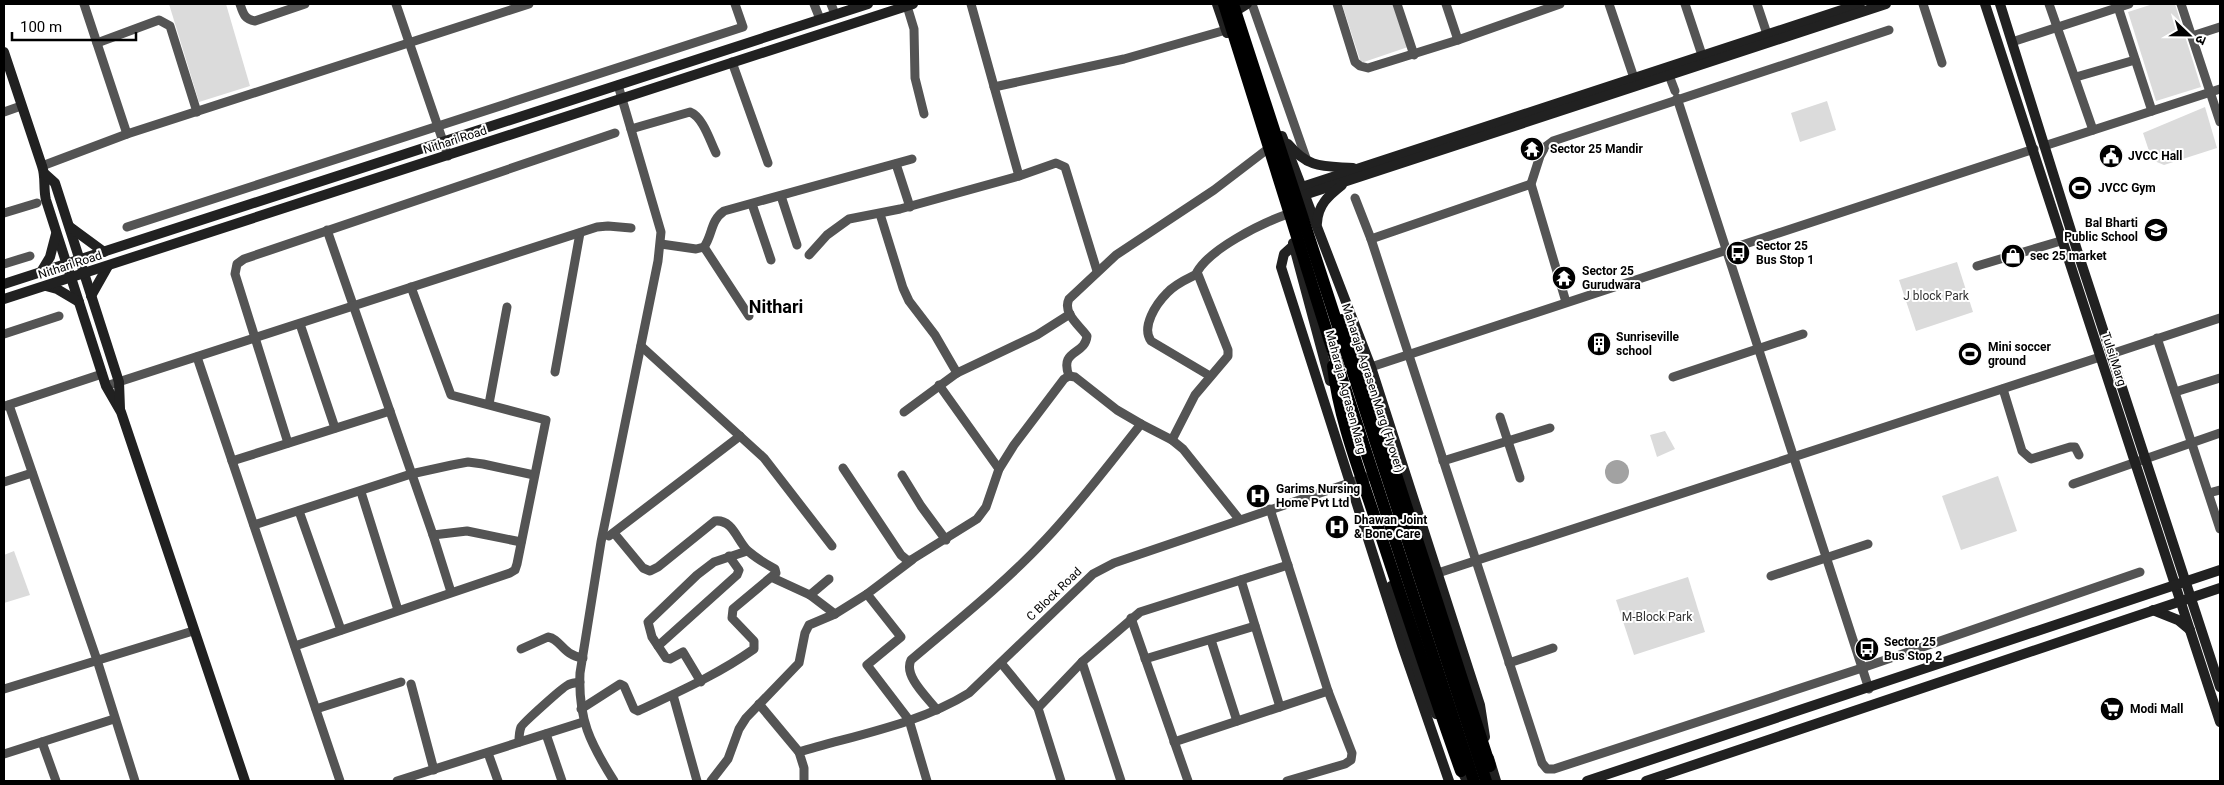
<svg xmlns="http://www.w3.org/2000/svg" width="2224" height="785" font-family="Roboto,'Noto Sans Devanagari',sans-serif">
	<rect width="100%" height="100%" fill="#fff"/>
	<g fill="#dbdbdb">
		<path d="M169 4H226L250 86 199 102Z"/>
		<path d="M1342 4H1394L1408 47 1361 63Z"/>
		<path d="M2153 4H2175L2201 87 2156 101 2128 12Z"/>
		<path d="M1827 101 1836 130 1800 142 1791 113Z"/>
		<path d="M2205 107 2217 148 2164 165 2152 160 2143 133Z"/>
		<path d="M1957 262 1973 312 1916 331 1899 280Z"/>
		<path d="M1665 431 1675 449 1657 457 1650 435Z"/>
		<path d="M1998 476 2017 531 1961 550 1942 496Z"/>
		<path d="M14 551 30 595 4 603V555Z"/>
		<path d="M1688 577 1705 632 1634 655 1616 600Z"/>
	</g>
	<circle fill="#a2a2a2" cx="1617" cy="472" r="12"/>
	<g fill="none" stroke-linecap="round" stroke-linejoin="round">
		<g stroke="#545454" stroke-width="9">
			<path d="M84 4 127 134"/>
			<path d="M240 4C243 13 244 19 255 21L305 4"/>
			<path d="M396 4 448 156"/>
			<path d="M814 4 820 19"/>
			<path d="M831 4 835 14"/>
			<path d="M971 4 1019 176"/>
			<path d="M1252 4 1307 161"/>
			<path d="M1337 4 1355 62 1360 66 1368 68 1458 40 1560 4"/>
			<path d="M1397 4 1414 55"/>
			<path d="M1446 4 1458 40"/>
			<path d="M1609 4 1634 78"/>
			<path d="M1685 4 1704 61"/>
			<path d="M1757 4 1767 34"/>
			<path d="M1923 4 1942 63"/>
			<path d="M2049 4 2093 130"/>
			<path d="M2117 4 2152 111"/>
			<path d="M2181 4 2220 122"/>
			<path d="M907 6 914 29 915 78 924 114"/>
			<path d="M2192 36 2220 27"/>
			<path d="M2012 42 2129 4"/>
			<path d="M97 43 159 20 170 26 197 112"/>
			<path d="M732 62 768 163"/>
			<path d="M1667 70 1675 91"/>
			<path d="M2076 77 2135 60"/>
			<path d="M994 87 1124 59 1226 30"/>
			<path d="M1677 98 1869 689"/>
			<path d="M4 112 21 106"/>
			<path d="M631 129 690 112C703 117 710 141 716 153"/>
			<path d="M2044 146 2220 89"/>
			<path d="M896 164 910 207"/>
			<path d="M42 166 127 134 529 4"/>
			<path d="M781 196 797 245"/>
			<path d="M1355 198 1371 239 1542 763 1547 769H1554L1862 668 2140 572"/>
			<path d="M752 204 771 260"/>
			<path d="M4 213 37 203"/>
			<path d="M880 214 903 288 909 301 935 335 957 373"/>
			<path d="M127 227 743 27 735 4"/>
			<path d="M327 230 433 535 451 592"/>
			<path d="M1371 239 1531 184"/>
			<path d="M661 244 696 249 704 247C713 234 710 221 724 211L912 159"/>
			<path d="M704 247 749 316"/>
			<path d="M809 255 827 235 849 219 900 209 1019 176 1056 163 1065 167 1097 271"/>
			<path d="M4 264 30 256"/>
			<path d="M1977 266 2064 240"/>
			<path d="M1197 274C1187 279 1175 284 1167 293 1156 304 1141 327 1151 341L1210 376"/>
			<path d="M1566 302 1531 184 1540 156 1545 147 1553 141 1889 30"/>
			<path d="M300 324 335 428"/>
			<path d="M4 334 59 316"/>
			<path d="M2157 338 2220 529"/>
			<path d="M641 346 764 458 832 546"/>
			<path d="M2111 354 2220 318"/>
			<path d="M197 357 340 781"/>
			<path d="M1371 367 2034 149"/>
			<path d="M555 372 580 233"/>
			<path d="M1069 376C1059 349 1085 356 1087 336 1080 326 1062 313 1069 299L1116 255 1214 190 1265 151"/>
			<path d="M1673 377 1803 334"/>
			<path d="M939 385 999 469"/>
			<path d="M106 386 597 227 608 226 631 228"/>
			<path d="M2003 389 2022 451 2031 459 2070 447H2075L2079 455"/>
			<path d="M2175 392 2220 378"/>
			<path d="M489 404 507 307"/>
			<path d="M9 405 97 660 135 781"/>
			<path d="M5 406 102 374"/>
			<path d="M904 412 957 373 1037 335 1070 314"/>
			<path d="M1500 417 1520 478"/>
			<path d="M1172 440 1195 395 1228 356V350L1197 272C1210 249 1260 224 1285 215"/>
			<path d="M288 443 235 274 237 264 244 259 615 133"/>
			<path d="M232 461 390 411"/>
			<path d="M1443 461 1550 428"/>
			<path d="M843 468 901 555 907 560H911L977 519 986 507 999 469 1014 445 1064 379 1069 376 1075 377 1117 410 1141 424"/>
			<path d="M902 475 921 506 946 540"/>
			<path d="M4 482 32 473"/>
			<path d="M2073 484 2220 433"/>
			<path d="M361 492 398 610"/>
			<path d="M2209 493 2220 490"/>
			<path d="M1270 509 1328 691 1352 753 1351 760 1345 764 1287 781"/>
			<path d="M299 511 341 630"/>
			<path d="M254 525 411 474 452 465 468 462 483 464 534 475"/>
			<path d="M433 535 467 531 521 542"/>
			<path d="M609 536 740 436"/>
			<path d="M912 560 867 594 901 637 867 665 909 720 927 781"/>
			<path d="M1438 573 2100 357"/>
			<path d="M1771 576 1868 544"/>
			<path d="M773 578 810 595 835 614"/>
			<path d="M1241 580 1280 707"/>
			<path d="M810 595 829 579"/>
			<path d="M1131 618 1188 781"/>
			<path d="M1211 640 1237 721"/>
			<path d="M295 646 510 573 515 570 517 564 546 420 451 395 411 287"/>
			<path d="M658 646 737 575 739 570 729 556"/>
			<path d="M521 649 548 637C561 639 562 655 583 658"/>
			<path d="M1145 659 1255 626"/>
			<path d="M1082 662 1121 781"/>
			<path d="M1001 663 1038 708 1061 781"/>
			<path d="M1509 663 1553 648"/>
			<path d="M701 682 683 652 670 659 666 658 652 637 648 622 697 575 714 562 747 551"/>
			<path d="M411 684 434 770"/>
			<path d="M4 689 193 631"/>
			<path d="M673 695 697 781"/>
			<path d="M759 704 799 752"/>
			<path d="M1038 708 1082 662 1140 612 1288 565"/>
			<path d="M316 709 401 682"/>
			<path d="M581 709 620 684 624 686 634 709 638 711C678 692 717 675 754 649V641L732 618 733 609 776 573 775 569C766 564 756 558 748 551 737 541 733 519 715 521L658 567 650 571 643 568 614 533"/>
			<path d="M937 710C928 698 903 676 911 660 957 621 1005 583 1046 539 1080 503 1110 463 1141 424L1172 440 1183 449 1239 519"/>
			<path d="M546 734 562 781"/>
			<path d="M42 742 56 781"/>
			<path d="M519 742C519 737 519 732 521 727 522 724 564 686 568 685 571 683 576 683 580 682"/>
			<path d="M1174 742 1328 691"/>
			<path d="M488 753 498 781"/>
			<path d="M4 754 114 719"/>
			<path d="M397 781 583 722"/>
			<path d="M614 781C590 743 578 719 580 673L601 542 658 261 661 232 618 85"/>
			<path d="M711 781 728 759 739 729 746 718 799 663 805 633 809 625 835 614 867 594"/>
			<path d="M804 781V768L799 752C856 735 919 724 969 693L1093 574 1114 563 1367 477"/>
		</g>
		<g stroke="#212121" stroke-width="10">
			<path d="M1217 4 1227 33"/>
			<path d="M1985 4 2220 722"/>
			<path d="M2000 4 2077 250 2220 687"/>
			<path d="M1239 9 1247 4"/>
			<path d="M4 52 42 166C46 177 43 188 46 200L106 386 121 412 245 781"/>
			<path d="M1282 136 1371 367 1480 705 1485 737"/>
			<path d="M1288 144C1309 169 1323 166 1353 168"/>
			<path d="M45 174 55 183 119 382 120 409"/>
			<path d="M1302 187 1860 4"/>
			<path d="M1304 195 1886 4"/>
			<path d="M1317 223C1318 205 1328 196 1342 185"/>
			<path d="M70 227 104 252"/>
			<path d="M1293 243 1330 381"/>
			<path d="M1294 245 1284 254 1281 267 1402 645 1449 781"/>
			<path d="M41 272 50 257 56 234"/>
			<path d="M4 284 868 4"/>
			<path d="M46 286 57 289 79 302"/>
			<path d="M91 296 108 266"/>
			<path d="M4 299 913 4"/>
			<path d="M1391 586 1424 689 1436 714"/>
			<path d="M2153 610 2178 620 2190 630"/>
			<path d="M1489 758 1496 781"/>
			<path d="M1458 764 1467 781"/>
			<path d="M1587 781 2220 570"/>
			<path d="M1646 781 2220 588"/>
		</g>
		<g stroke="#000" stroke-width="12">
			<path d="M1224 4 1330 342 1474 781"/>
			<path d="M1233 4 1486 781"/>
			<path d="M1342 320 1352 338 1490 766"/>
			<path d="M1333 366C1339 420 1361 475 1378 527 1405 608 1432 690 1461 771"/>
		</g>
	</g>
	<defs>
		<g id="temple-disc" transform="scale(1.25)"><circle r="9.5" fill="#000" stroke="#fff"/><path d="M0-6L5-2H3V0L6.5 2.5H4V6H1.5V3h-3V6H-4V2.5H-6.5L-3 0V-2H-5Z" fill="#fff"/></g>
		<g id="civic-disc" transform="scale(1.25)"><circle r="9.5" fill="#000" stroke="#fff"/><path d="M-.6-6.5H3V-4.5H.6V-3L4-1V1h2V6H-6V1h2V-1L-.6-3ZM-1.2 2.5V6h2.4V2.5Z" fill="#fff"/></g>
		<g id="stadium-disc" transform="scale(1.25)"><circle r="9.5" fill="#000" stroke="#fff"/><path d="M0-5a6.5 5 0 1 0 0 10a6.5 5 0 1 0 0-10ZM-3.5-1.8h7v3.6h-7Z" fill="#fff"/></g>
		<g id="school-disc" transform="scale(1.25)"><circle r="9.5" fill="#000" stroke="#fff"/><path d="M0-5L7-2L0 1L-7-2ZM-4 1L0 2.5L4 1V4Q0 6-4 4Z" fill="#fff"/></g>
		<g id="bus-disc" transform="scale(1.25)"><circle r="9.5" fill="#000" stroke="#fff"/><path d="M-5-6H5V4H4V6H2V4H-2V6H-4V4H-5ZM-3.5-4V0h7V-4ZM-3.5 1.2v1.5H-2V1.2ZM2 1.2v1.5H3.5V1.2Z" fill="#fff"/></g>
		<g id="shop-disc" transform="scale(1.25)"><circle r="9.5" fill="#000" stroke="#fff"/><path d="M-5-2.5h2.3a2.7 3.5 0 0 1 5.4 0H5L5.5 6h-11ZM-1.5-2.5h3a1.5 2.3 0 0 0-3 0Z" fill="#fff"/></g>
		<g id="building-disc" transform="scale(1.25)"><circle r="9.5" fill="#000" stroke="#fff"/><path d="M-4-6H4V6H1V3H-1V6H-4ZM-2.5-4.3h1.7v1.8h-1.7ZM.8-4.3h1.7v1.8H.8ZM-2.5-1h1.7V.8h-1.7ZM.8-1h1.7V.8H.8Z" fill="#fff"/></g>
		<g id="hospital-disc" transform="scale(1.25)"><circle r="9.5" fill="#000" stroke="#fff"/><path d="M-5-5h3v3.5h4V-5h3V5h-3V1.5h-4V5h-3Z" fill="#fff"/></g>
		<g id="supermarket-disc" transform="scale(1.25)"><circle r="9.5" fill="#000" stroke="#fff"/><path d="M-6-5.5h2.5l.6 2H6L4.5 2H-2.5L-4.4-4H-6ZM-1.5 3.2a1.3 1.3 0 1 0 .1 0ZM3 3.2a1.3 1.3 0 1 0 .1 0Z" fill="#fff"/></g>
	</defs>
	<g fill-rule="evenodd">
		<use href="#temple-disc" x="1532" y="149"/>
		<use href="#civic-disc" x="2111" y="156"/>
		<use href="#stadium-disc" x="2080" y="188"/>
		<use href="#school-disc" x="2156" y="230"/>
		<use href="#bus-disc" x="1738" y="253"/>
		<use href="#shop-disc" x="2013" y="256"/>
		<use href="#temple-disc" x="1564" y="278"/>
		<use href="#building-disc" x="1599" y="344"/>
		<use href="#stadium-disc" x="1970" y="354"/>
		<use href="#hospital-disc" x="1258" y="496"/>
		<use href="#hospital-disc" x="1337" y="527"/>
		<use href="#bus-disc" x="1867" y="649"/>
		<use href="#supermarket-disc" x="2112" y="709"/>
	</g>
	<g text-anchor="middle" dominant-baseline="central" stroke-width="4" stroke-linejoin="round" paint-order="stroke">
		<g font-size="12" fill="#000" stroke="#fff">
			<text transform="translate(455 140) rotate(-18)">Nithari Road</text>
			<text transform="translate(70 265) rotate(-18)">Nithari Road</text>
			<text transform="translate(2114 359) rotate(72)">Tulsi Marg</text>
			<text transform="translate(1373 388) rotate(72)">Maharaja Agrasen Marg (Flyover)</text>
			<text transform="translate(1346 392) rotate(75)">Maharaja Agrasen Marg</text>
			<text transform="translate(1054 594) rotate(-44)">C Block Road</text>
		</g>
		<g font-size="12" font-weight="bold" fill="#000" stroke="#fff" text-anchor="start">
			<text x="1550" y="149">Sector 25 Mandir</text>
			<text x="2128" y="156">JVCC Hall</text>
			<text x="2098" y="188">JVCC Gym</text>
			<text x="2138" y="223" text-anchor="end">Bal Bharti<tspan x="2138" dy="14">Public School</tspan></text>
			<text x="1756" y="246">Sector 25<tspan x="1756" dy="14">Bus Stop 1</tspan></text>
			<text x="2030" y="256">sec 25 market</text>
			<text x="1582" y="271">Sector 25<tspan x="1582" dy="14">Gurudwara</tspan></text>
			<text x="1616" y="337">Sunriseville<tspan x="1616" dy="14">school</tspan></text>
			<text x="1988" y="347">Mini soccer<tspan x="1988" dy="14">ground</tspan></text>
			<text x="1276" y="489">Garims Nursing<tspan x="1276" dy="14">Home Pvt Ltd</tspan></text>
			<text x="1354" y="520">Dhawan Joint<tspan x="1354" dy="14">&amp; Bone Care</tspan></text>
			<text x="1884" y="642">Sector 25<tspan x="1884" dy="14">Bus Stop 2</tspan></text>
			<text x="2130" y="709">Modi Mall</text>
		</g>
		<g font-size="12" fill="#323232" stroke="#fff">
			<text x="1936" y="296">J block Park</text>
			<text x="1657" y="617">M-Block Park</text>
		</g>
		<g font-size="18" font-weight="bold" fill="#000" stroke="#fff">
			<text x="776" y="306">Nithari</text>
		</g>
	</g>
	<rect width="2224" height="785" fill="none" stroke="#000000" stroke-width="10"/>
	<g transform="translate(2189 35) rotate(112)" stroke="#ffffff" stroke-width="4" paint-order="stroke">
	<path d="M0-4L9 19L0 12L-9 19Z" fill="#000000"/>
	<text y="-8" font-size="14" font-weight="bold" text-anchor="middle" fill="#000000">उ</text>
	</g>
	<path d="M12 32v8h124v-8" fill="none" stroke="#000000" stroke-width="2.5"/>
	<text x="20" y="32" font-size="15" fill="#000000" stroke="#ffffff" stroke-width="4" paint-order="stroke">100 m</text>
</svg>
